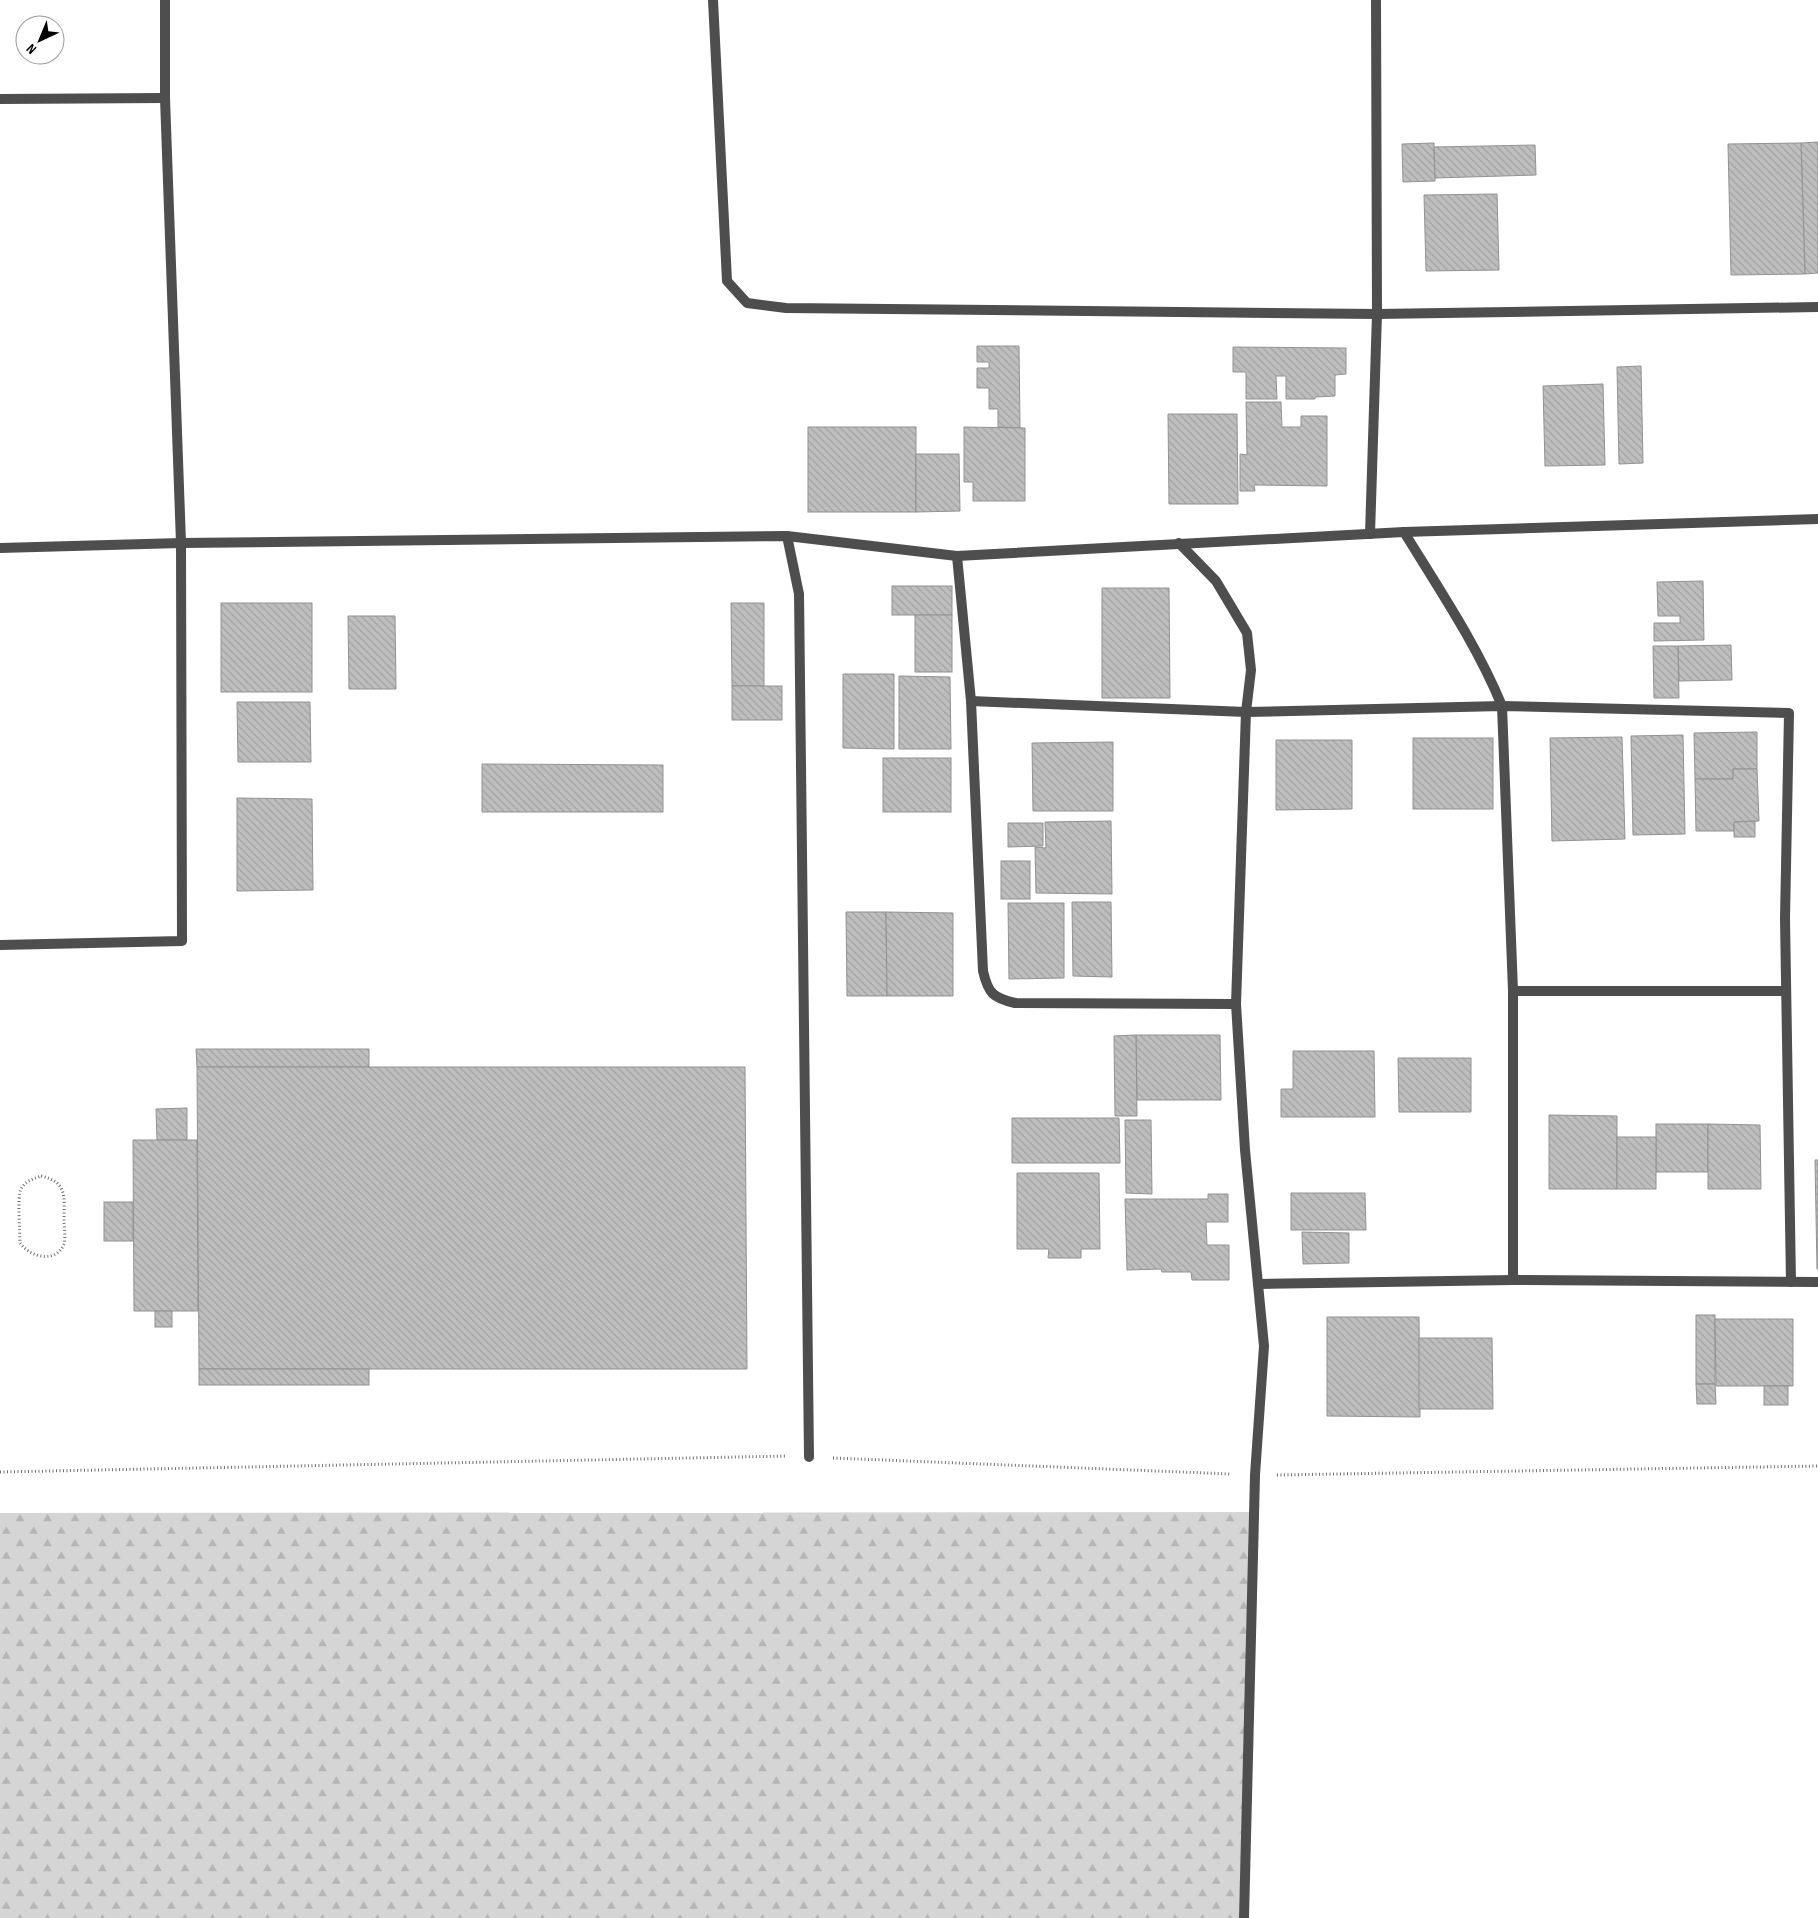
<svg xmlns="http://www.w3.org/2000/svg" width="1818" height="1918" font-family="'Sofia Sans Condensed',sans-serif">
	<defs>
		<pattern id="forest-firs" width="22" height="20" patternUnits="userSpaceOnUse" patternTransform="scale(1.25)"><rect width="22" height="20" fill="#d5d5d5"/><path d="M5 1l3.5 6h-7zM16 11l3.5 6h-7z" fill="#b5b5b5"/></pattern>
		<pattern id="building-back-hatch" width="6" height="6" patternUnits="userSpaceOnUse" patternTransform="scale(1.25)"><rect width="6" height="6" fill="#bebebe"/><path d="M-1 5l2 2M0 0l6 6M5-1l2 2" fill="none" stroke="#a2a2a2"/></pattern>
	</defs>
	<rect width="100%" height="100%" fill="#fff"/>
	<path fill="url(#forest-firs)" d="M1254 1512 1239 1918H0V1513Z"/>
	<g fill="url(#building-back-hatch)" stroke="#929292">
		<path d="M1818 142V273L1805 274 1801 143Z"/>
		<path d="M1434 143 1435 181 1403 182 1402 144Z"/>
		<path d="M1801 143 1805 274 1731 275 1728 144Z"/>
		<path d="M1535 145 1536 175 1435 178 1434 147Z"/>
		<path d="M1497 194 1499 270 1426 271 1424 195Z"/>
		<path d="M977 346H1019L1020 428 998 427V409H989V388H977V368H989V362H977Z"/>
		<path d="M1233 347 1346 348V374L1335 375V396L1315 397V399H1286V376H1276L1277 399H1246V372H1233Z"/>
		<path d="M1641 366 1643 463 1619 464 1617 367Z"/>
		<path d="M1603 384 1605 465 1545 466 1543 386Z"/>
		<path d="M1246 402H1281L1282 427H1301V416H1327V486L1254 485 1255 491H1240V454L1247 455Z"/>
		<path d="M1168 414H1237L1238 504H1169Z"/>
		<rect x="808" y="427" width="108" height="85"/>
		<path d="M964 427 1025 428V501H973V482H964Z"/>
		<path d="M916 454H959L960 511 916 512Z"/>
		<path d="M1703 581 1704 640 1654 641V623H1680V616H1658L1657 582Z"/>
		<rect x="892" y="586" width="60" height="29"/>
		<path d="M1102 588H1169L1170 698H1102Z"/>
		<rect x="221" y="603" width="91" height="89"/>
		<path d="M731 603H764V686H732Z"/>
		<rect x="915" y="615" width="37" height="57"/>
		<path d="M348 616H395L396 689H349Z"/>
		<path d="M1731 645 1732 680 1679 681 1678 646Z"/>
		<path d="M1653 646H1678L1679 698H1654Z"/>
		<path d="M843 674H894V749L843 748Z"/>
		<path d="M899 676 950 677 951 749H899Z"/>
		<rect x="732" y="686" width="50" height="34"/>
		<path d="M237 702H310L311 762H238Z"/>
		<path d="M1757 732V769H1733V779H1695L1694 733Z"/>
		<path d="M1683 735 1685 834 1633 835 1631 736Z"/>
		<path d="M1622 737 1625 839 1552 841 1550 738Z"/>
		<rect x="1413" y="738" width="80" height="71"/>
		<path d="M1276 740H1352V809L1276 810Z"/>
		<path d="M1113 742V811H1033L1032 743Z"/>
		<rect x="883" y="758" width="68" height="54"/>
		<path d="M482 764 663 765V812H482Z"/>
		<path d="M1733 769H1757L1759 821 1734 822V831H1696L1695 779H1733Z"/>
		<path d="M237 798 312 799 313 890 237 891Z"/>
		<path d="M1111 821 1112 894 1036 893 1035 847 1046 848 1045 822Z"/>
		<path d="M1755 821V837H1734V822Z"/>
		<path d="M1008 823H1043V846L1008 847Z"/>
		<rect x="1001" y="861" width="29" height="38"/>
		<path d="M1072 902H1111L1112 977 1073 976Z"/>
		<path d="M1008 903H1064V978L1009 979Z"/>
		<path d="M846 912H886L887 996H847Z"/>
		<path d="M886 912 953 913V996H887Z"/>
		<path d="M1136 1035H1220L1221 1100H1137Z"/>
		<path d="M1136 1035 1137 1116H1115L1114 1036Z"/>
		<path d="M196 1049H369V1067H197Z"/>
		<path d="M1293 1051H1374L1375 1117H1281V1089H1293Z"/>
		<path d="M1398 1058H1471V1112H1399Z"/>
		<path d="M197 1067H745L747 1369H199Z"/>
		<path d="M187 1108V1140H157L156 1109Z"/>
		<path d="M1549 1115 1617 1116V1189H1549Z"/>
		<path d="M1012 1118H1119L1120 1163H1012Z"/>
		<path d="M1125 1120H1151L1152 1194 1126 1193Z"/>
		<rect x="1656" y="1124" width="52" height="48"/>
		<path d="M1708 1124 1760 1125 1761 1189H1708Z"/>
		<rect x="1617" y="1137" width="39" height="52"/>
		<path d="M133 1140H197L198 1311H134Z"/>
		<path d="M1815 1160H1818V1269H1817Z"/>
		<path d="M1017 1173H1099L1100 1249H1081V1258H1048L1049 1249H1017Z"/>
		<path d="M1291 1193H1365L1366 1230H1291Z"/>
		<path d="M1208 1194H1228V1222H1206L1207 1245H1229V1280H1192L1191 1272H1162L1161 1269 1127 1270 1125 1199H1208Z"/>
		<rect x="104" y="1202" width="29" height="39"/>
		<path d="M1302 1232 1349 1233V1263L1303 1264Z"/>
		<rect x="155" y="1311" width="17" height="16"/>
		<rect x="1696" y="1315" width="19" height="69"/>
		<path d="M1327 1317H1419L1420 1417 1327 1416Z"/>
		<path d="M1715 1319H1793V1386H1716Z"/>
		<path d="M1419 1338H1492L1493 1409H1419Z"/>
		<rect x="199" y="1369" width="170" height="16"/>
		<path d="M1696 1384H1715L1716 1404H1697Z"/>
		<rect x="1764" y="1386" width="24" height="19"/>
	</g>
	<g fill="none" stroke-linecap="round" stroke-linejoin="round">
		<g stroke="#707070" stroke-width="3" stroke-dasharray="1 2.5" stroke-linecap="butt">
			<path d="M41 1176C68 1182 64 1197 64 1220 64 1227 66 1238 64 1244 56 1264 30 1257 20 1243 20 1232 17 1196 21 1189 25 1181 33 1179 41 1176Z"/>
			<path d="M833 1458 1231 1474"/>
			<path d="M0 1472 787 1456"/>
			<path d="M1277 1475 1818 1466"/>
		</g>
		<g stroke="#4e4e4e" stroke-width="10">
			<path d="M713 0 727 281 747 303 786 308 1377 314 1818 307"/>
			<path d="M0 99 165 98"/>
			<path d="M1404 532C1439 589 1477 645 1502 706L1513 991V1280"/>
			<path d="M1370 534 1377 314 1376 0"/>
			<path d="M787 536 799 594 809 1457"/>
			<path d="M1179 543 1216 581 1247 633 1251 670 1246 712 1236 1004 1245 1150 1264 1346 1255 1475 1244 1918"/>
			<path d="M0 548 181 543 787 536 957 556 1404 532 1818 519"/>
			<path d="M957 556 971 701 983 971C988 993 993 998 1015 1003L1236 1004"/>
			<path d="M971 701 1246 712 1502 706 1789 713 1785 919 1791 1282"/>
			<path d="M0 945 182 941 181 543 165 98V0"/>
			<path d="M1513 991H1786"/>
			<path d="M1258 1284 1513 1280 1818 1282"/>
		</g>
	</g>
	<g transform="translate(40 40) rotate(224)"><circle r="24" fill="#ffffff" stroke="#999999"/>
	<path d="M0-4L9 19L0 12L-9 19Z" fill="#000000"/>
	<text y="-8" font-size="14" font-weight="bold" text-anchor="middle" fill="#000000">N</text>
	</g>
</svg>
